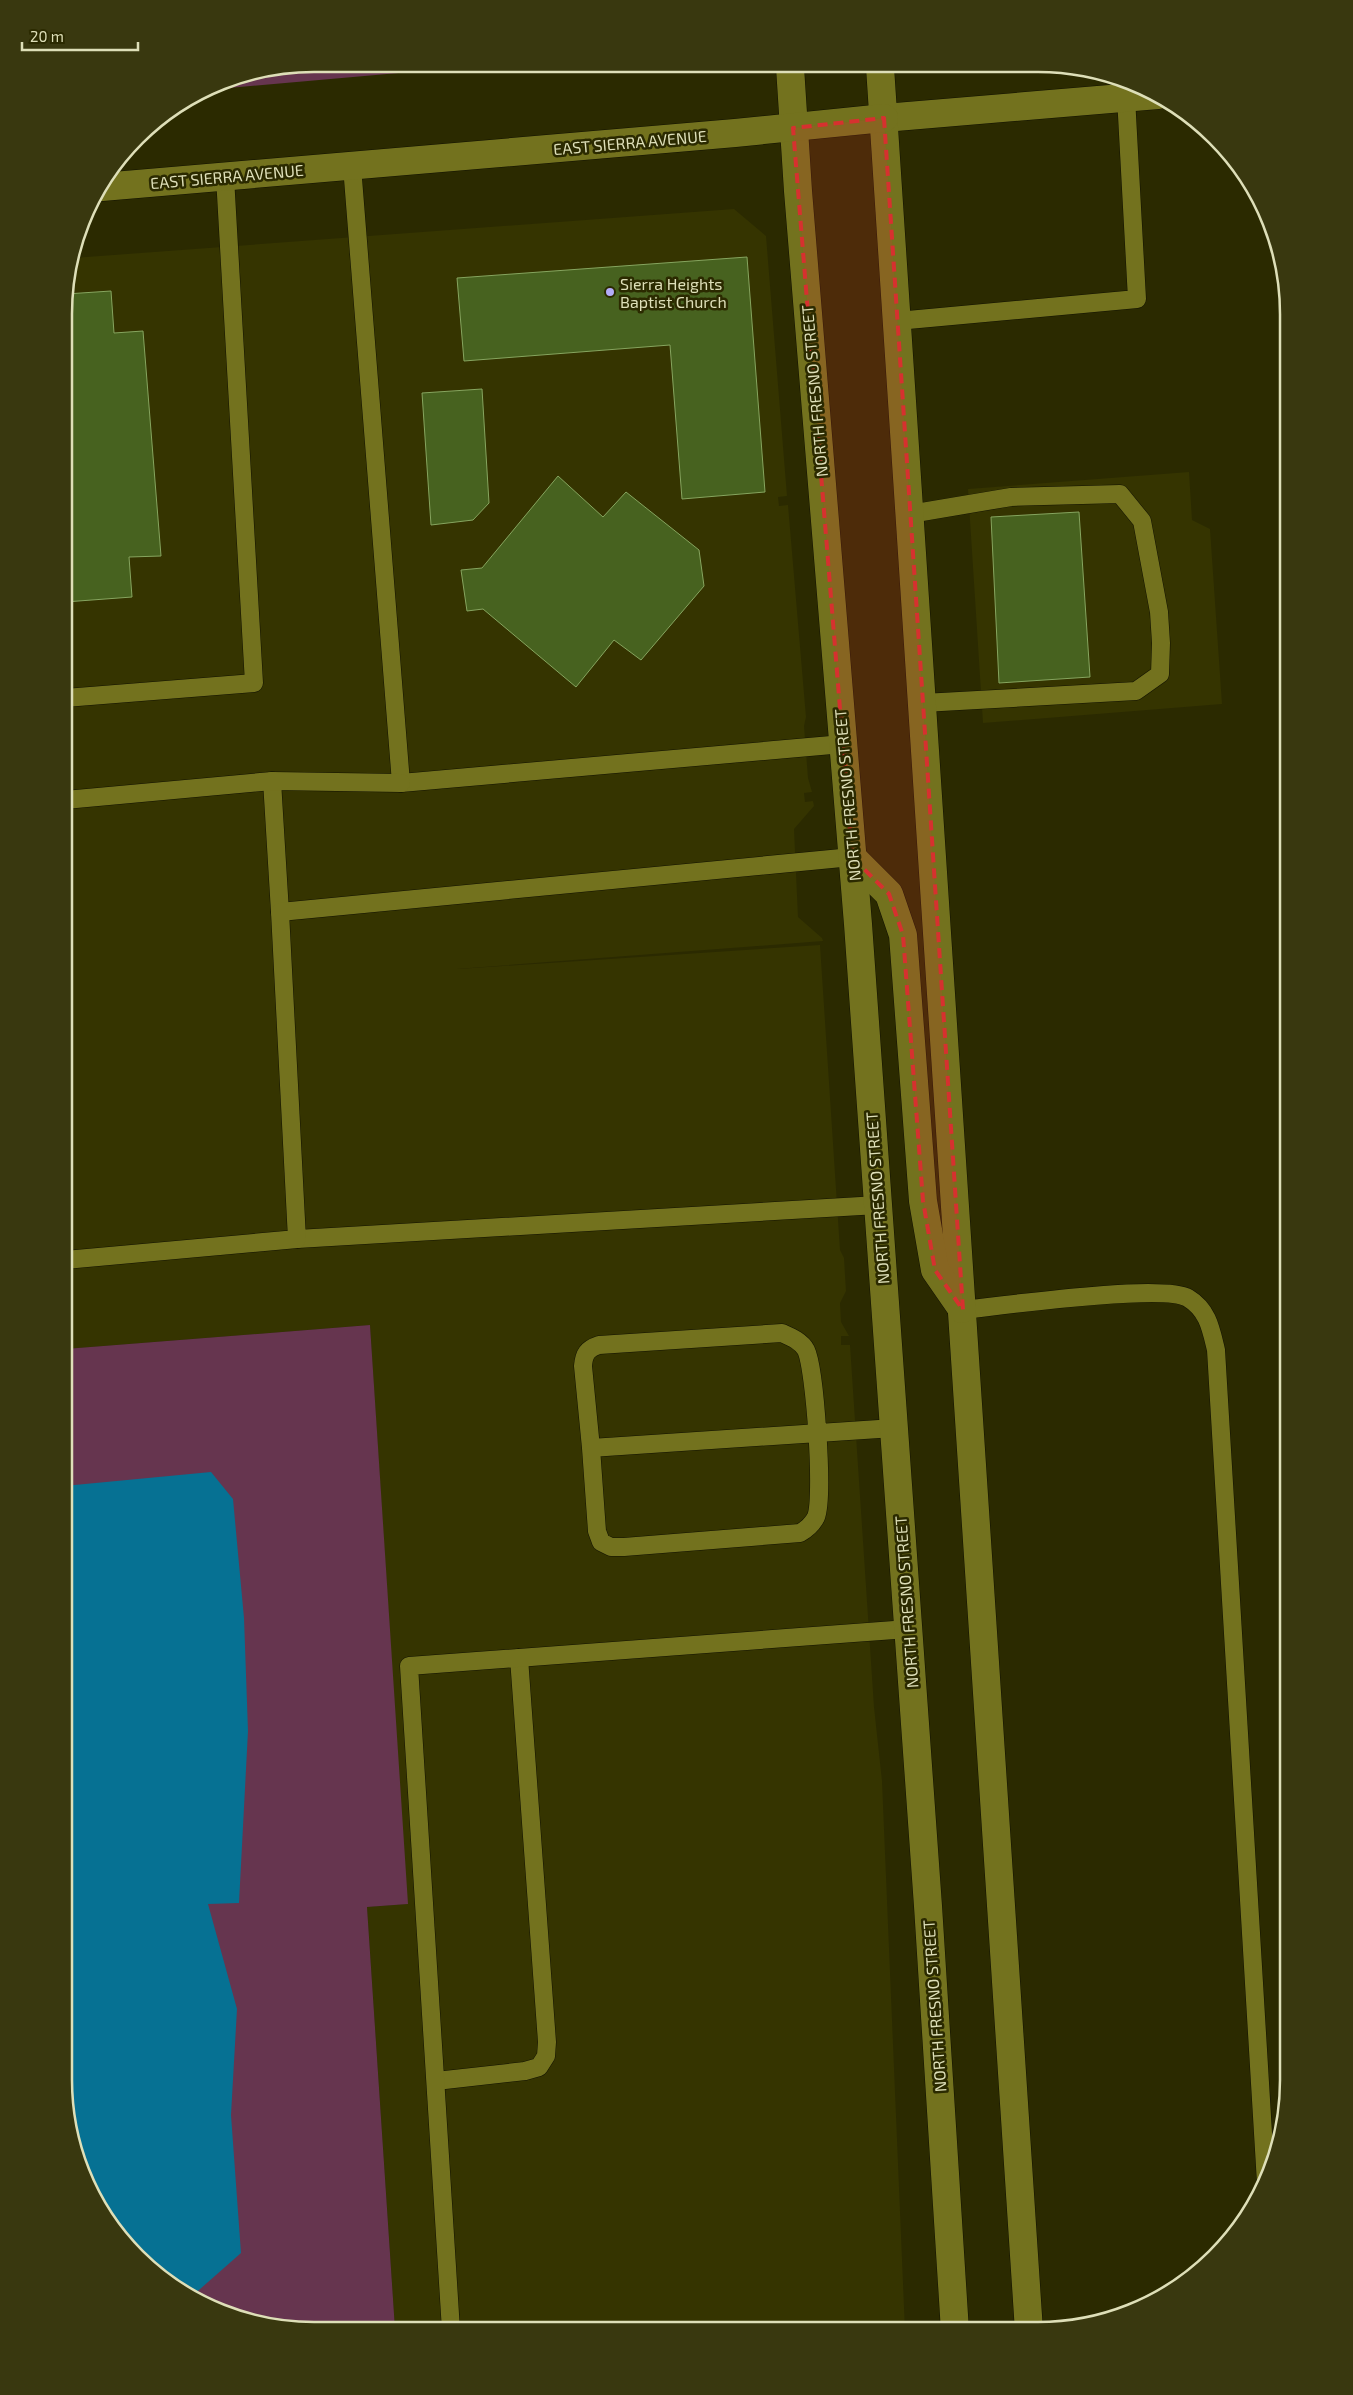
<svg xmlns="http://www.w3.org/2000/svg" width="1353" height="2395" font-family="'Exo 2',sans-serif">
	<rect width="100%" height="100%" fill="#2b2a00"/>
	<g fill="#353400">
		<path d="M734 209 766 236 787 496 778 497 779 506 788 505 806 717 804 726 808 778 812 792 804 793 805 802 813 801 814 806 794 829 798 917 822 938 823 941 457 969 820 945 840 1250 844 1258 846 1291 840 1303 841 1322 849 1336H841V1345H850L874 1707 882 1781 905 2331 395 2329 367 1907 407 1904 370 1325 65 1349 66 282 73 258Z"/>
		<path d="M1189 472 1192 520 1210 529 1222 704 983 723 968 489Z"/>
	</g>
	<g fill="#66354f">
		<path d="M314 64 489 65 206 90 219 83Z"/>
		<path d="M370 1325 408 1904 367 1907 395 2329H281L204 2306 149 2269 106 2220 77 2162 64 2081 65 1349Z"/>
	</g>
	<path fill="#067193" d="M211 1472 233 1499 244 1618 248 1731 239 1903 208 1904 237 2009 231 2115 241 2253 191 2297 149 2269 106 2220 77 2162 64 2081V1486Z"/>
	<g fill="#47621f" stroke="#86a55f">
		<path d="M747 257 765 492 682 499 670 345 464 361 457 278Z"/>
		<path d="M111 291 114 333 143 331 161 556 129 557 132 597 65 602 66 294Z"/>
		<path d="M482 389 489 503 473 520 431 525 422 393Z"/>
		<path d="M558 476 603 517 626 492 699 550 704 586 641 660 614 640 576 687 483 609 467 611 461 570 482 568Z"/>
		<path d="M1079 512 1090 677 999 683 991 517Z"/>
	</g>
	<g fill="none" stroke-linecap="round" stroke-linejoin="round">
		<g stroke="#121200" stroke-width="19">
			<g id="lane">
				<path d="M352 166 401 783 843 744"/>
				<path d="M897 321 1137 299 1126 97"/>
				<path d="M910 514 1011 497 1120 494 1142 521 1159 612 1161 643 1160 674 1136 691 923 703"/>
				<path d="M65 698 254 683 225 177"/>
				<path d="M272 781 280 912"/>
				<path d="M65 800 272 781 401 783"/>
				<path d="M297 1239 878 1205"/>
				<path d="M65 1260 297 1239 280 912 852 857"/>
				<path d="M963 1310C1000 1306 1163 1283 1188 1298 1208 1310 1211 1329 1216 1350L1266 2183"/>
				<path d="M591 1448 583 1366C584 1354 587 1349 599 1345L782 1333C791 1337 801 1341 806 1350 815 1369 824 1497 816 1517 812 1525 807 1529 800 1533L624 1547H611L601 1542 597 1531 591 1448 894 1428"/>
				<path d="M436 2081 525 2071 539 2067 546 2056 547 2042 519 1658"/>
				<path d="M451 2330 409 1666 908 1629"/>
			</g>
		</g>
		<g stroke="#121200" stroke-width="29">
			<path id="street" d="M884 118 1158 95"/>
		</g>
		<g stroke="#121200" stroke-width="29">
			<g id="secondary">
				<path d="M790 67 798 191 858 924 928 1906 955 2331"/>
				<path d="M880 67 1029 2331"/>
				<path d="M102 187 735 133 884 118"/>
				<path d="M852 857 889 894 903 935 923 1201 935 1270 962 1309"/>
			</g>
		</g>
		<use href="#lane" stroke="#73721e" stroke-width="18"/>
		<use href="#street" stroke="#73721e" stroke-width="28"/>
		<use href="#secondary" stroke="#73721e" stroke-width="28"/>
	</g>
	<path fill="#d6312f" fill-opacity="0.2" stroke="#d6312f" stroke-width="4" stroke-dasharray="10 6" stroke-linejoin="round" d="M884 118 923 703 963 1310 935 1270 923 1201 903 935 889 894 852 857 793 128Z"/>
	<circle fill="#b4acf9" stroke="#2b2a00" stroke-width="2" cx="610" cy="292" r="5"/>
	<g text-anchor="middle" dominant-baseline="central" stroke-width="5" stroke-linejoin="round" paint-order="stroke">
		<g font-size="16" fill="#dedfb8" stroke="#2b2a00">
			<text transform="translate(630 142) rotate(-5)">EAST SIERRA AVENUE</text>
			<text transform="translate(227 176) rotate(-5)">EAST SIERRA AVENUE</text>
			<text transform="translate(814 391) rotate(-95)">NORTH FRESNO STREET</text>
			<text transform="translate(847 795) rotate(-95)">NORTH FRESNO STREET</text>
			<text transform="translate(877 1198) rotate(-94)">NORTH FRESNO STREET</text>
			<text transform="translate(906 1602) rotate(-94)">NORTH FRESNO STREET</text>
			<text transform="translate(934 2006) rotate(-94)">NORTH FRESNO STREET</text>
		</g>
		<g font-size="16" fill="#dedfb8" stroke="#2b2a00" text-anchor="start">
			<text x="620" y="283">Sierra Heights<tspan x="620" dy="18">Baptist Church</tspan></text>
		</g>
	</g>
	<path d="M0 0H1353V2395H0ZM314 72H1038A242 242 0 0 1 1280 314V2080A242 242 0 0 1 1038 2322H314A242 242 0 0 1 72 2080V314A242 242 0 0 1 314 72Z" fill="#39380f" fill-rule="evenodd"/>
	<path fill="none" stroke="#dedfb8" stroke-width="2.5" d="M314 72H1038A242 242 0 0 1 1280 314V2080A242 242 0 0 1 1038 2322H314A242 242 0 0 1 72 2080V314A242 242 0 0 1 314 72Z"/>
	<path d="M22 42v8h116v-8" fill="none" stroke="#dedfb8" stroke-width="2.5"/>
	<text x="30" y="42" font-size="15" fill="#dedfb8" stroke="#2b2a00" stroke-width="4" paint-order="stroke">20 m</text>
</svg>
